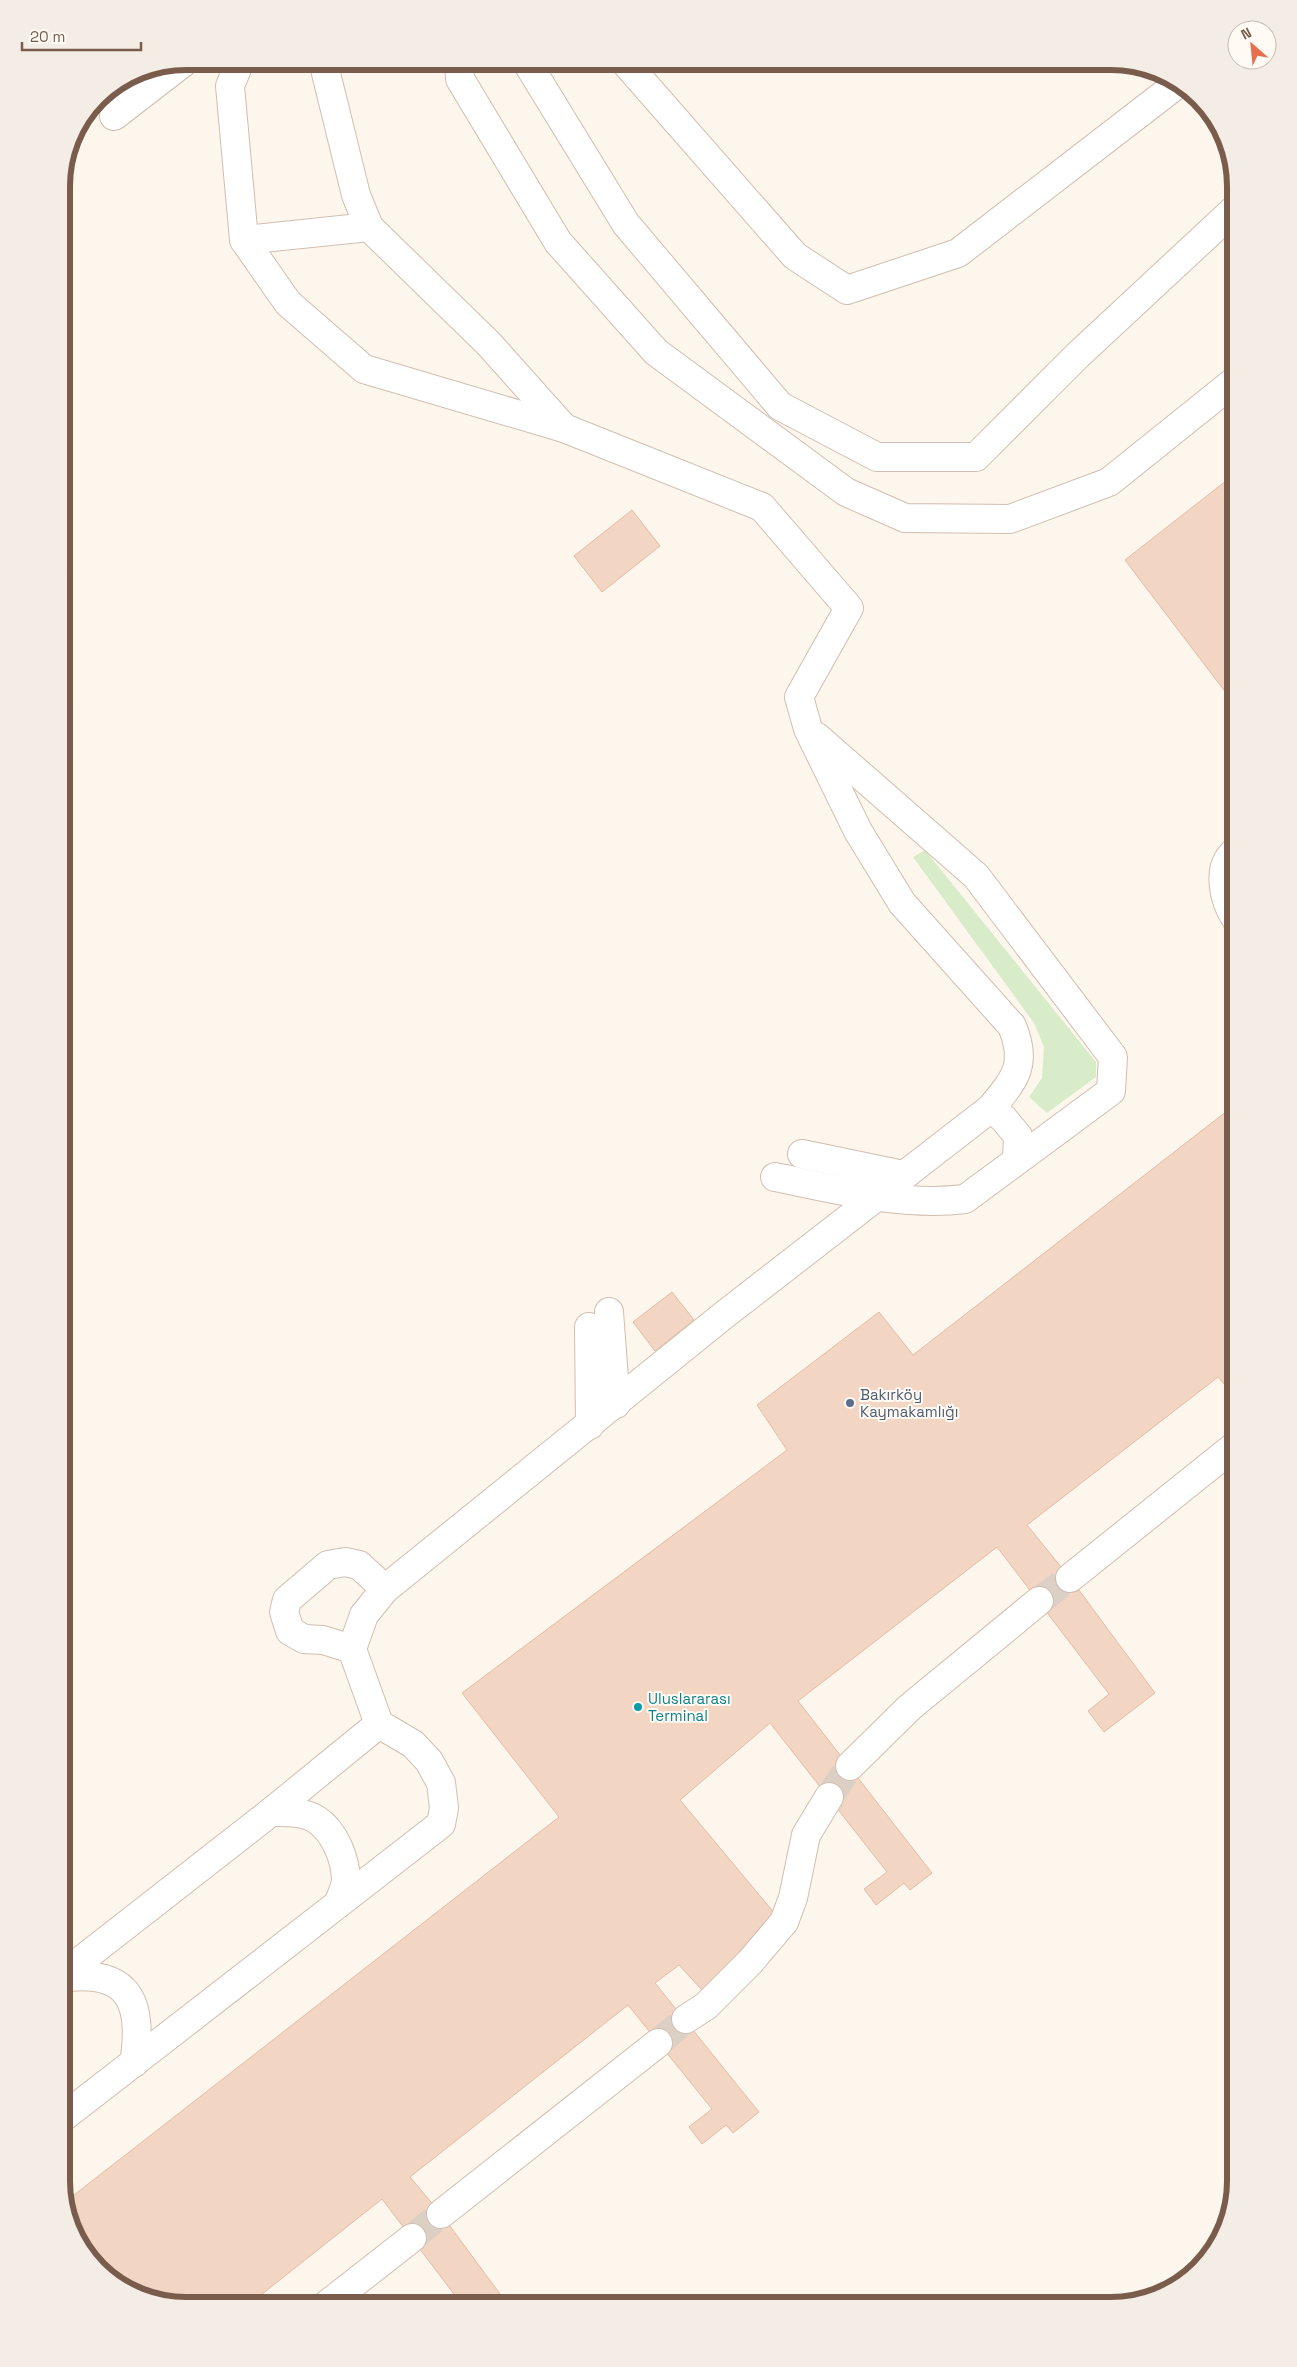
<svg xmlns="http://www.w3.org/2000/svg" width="1297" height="2367" font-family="'Space Grotesk',sans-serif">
	<rect width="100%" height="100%" fill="#fdf6ec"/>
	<path fill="#d8ecc9" d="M925 850 1096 1062V1077L1047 1113 1029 1097 1042 1078 1044 1047 1034 1023 913 857Z"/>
	<g fill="#f3d5c3" stroke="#e6bba3">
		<path d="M1236 473V706L1125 560Z"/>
		<path d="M632 510 660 546 602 592 574 556Z"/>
		<path d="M1236 1104V1398L1218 1377 1027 1525 1070 1578 1155 1693 1104 1732 1088 1711 1109 1694 997 1547 798 1701 932 1873 910 1890 904 1883 876 1905 864 1889 887 1872 770 1723 680 1800 781 1921 702 1990 679 1965 655 1983 759 2112 733 2133 726 2125 702 2144 689 2127 712 2109 628 2005 410 2177 441 2214 509 2306H463L382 2199 247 2306 178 2305 116 2285 71 2229 65 2202 559 1817 462 1693 787 1450 757 1405 879 1312 913 1355Z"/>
		<path d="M672 1292 694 1320 655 1351 633 1322Z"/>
	</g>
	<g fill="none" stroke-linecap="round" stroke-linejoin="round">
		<g stroke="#dcd0c4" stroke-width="28" stroke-dasharray="28 14" stroke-linecap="butt">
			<path d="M1039 1601 1070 1578"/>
			<path d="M829 1797 850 1766"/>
			<path d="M658 2043 686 2019"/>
			<path d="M412 2238 441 2214"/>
		</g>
		<g stroke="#d1beb0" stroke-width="30">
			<g id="minor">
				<path d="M240 61 230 86 244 240 288 303 364 369 564 428 762 507 849 608 799 697 808 729 858 831 902 903 1012 1026C1028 1065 1015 1079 991 1108L724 1315 385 1589 364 1615 352 1649 379 1724 413 1744 429 1761 441 1783 444 1808 441 1824 338 1904"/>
				<path d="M323 61 356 195 369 227 489 344 564 428"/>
				<path d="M459 61 460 79 558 242 656 352 846 492 905 518 1010 519 1109 482 1236 380"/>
				<path d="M526 61 626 224 780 406 877 457H976L1078 355 1236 208"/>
				<path d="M624 61 795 256 847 290 958 253 1180 82"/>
				<path d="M114 116 184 62"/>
				<path d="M244 240 369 227"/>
				<path d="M1236 919C1224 901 1215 867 1236 851"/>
				<path d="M991 1108 1003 1118 1018 1136 1017 1159"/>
				<path d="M802 1154 903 1175"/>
				<path d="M775 1177C836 1189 902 1207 965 1199L1111 1091 1113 1057 976 876 817 737"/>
				<path d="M609 1312 616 1404"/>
				<path d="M589 1327 590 1425"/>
				<path d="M1070 1578 1236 1445"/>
				<path d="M352 1649 323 1640 304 1639 290 1631 284 1612 287 1600 328 1565 345 1562 359 1565 385 1589"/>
				<path d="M850 1766 910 1707 1039 1601"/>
				<path d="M61 1976 271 1812 379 1724"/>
				<path d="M61 1978C129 1968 144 2002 134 2063"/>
				<path d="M686 2019 706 2006 750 1962 784 1922 793 1898 806 1835 829 1797"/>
				<path d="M61 2119 338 1904C341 1897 345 1888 346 1881 346 1860 335 1832 317 1820 304 1811 285 1812 271 1812"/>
				<path d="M441 2214 658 2043"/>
				<path d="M325 2306 412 2238"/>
			</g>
		</g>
		<use href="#minor" stroke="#fff" stroke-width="28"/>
	</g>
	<circle fill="#5c6f8a" stroke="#fffaf3" stroke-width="2" cx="850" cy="1403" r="5"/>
	<circle fill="#0f9aa8" stroke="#fffaf3" stroke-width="2" cx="638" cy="1707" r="5"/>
	<g text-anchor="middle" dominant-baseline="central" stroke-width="4" stroke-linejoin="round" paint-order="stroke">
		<g font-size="15" fill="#4e5e75" stroke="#fffaf3" text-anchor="start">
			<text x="860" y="1394">Bakırköy<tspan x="860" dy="17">Kaymakamlığı</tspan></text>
		</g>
		<g font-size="15" fill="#0d838f" stroke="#fffaf3" text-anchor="start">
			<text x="648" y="1698">Uluslararası<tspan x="648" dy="17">Terminal</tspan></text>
		</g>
	</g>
	<path d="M0 0H1297V2367H0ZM186 70H1111A116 116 0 0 1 1227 186V2181A116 116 0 0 1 1111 2297H186A116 116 0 0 1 70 2181V186A116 116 0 0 1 186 70Z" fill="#f4ede6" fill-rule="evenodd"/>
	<path fill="none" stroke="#7a5c4d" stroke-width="6" d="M186 70H1111A116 116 0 0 1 1227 186V2181A116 116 0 0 1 1111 2297H186A116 116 0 0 1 70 2181V186A116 116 0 0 1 186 70Z"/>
	<g transform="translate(1252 45) rotate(333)"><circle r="24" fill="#fffaf3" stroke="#cabbb1"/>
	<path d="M0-4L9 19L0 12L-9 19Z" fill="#e76f51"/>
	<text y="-8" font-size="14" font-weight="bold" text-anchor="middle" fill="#7a5c4d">N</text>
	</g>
	<path d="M22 42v8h119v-8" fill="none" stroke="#7a5c4d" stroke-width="2.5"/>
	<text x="30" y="42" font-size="15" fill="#7a5c4d" stroke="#fffaf3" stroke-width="4" paint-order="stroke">20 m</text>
</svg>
